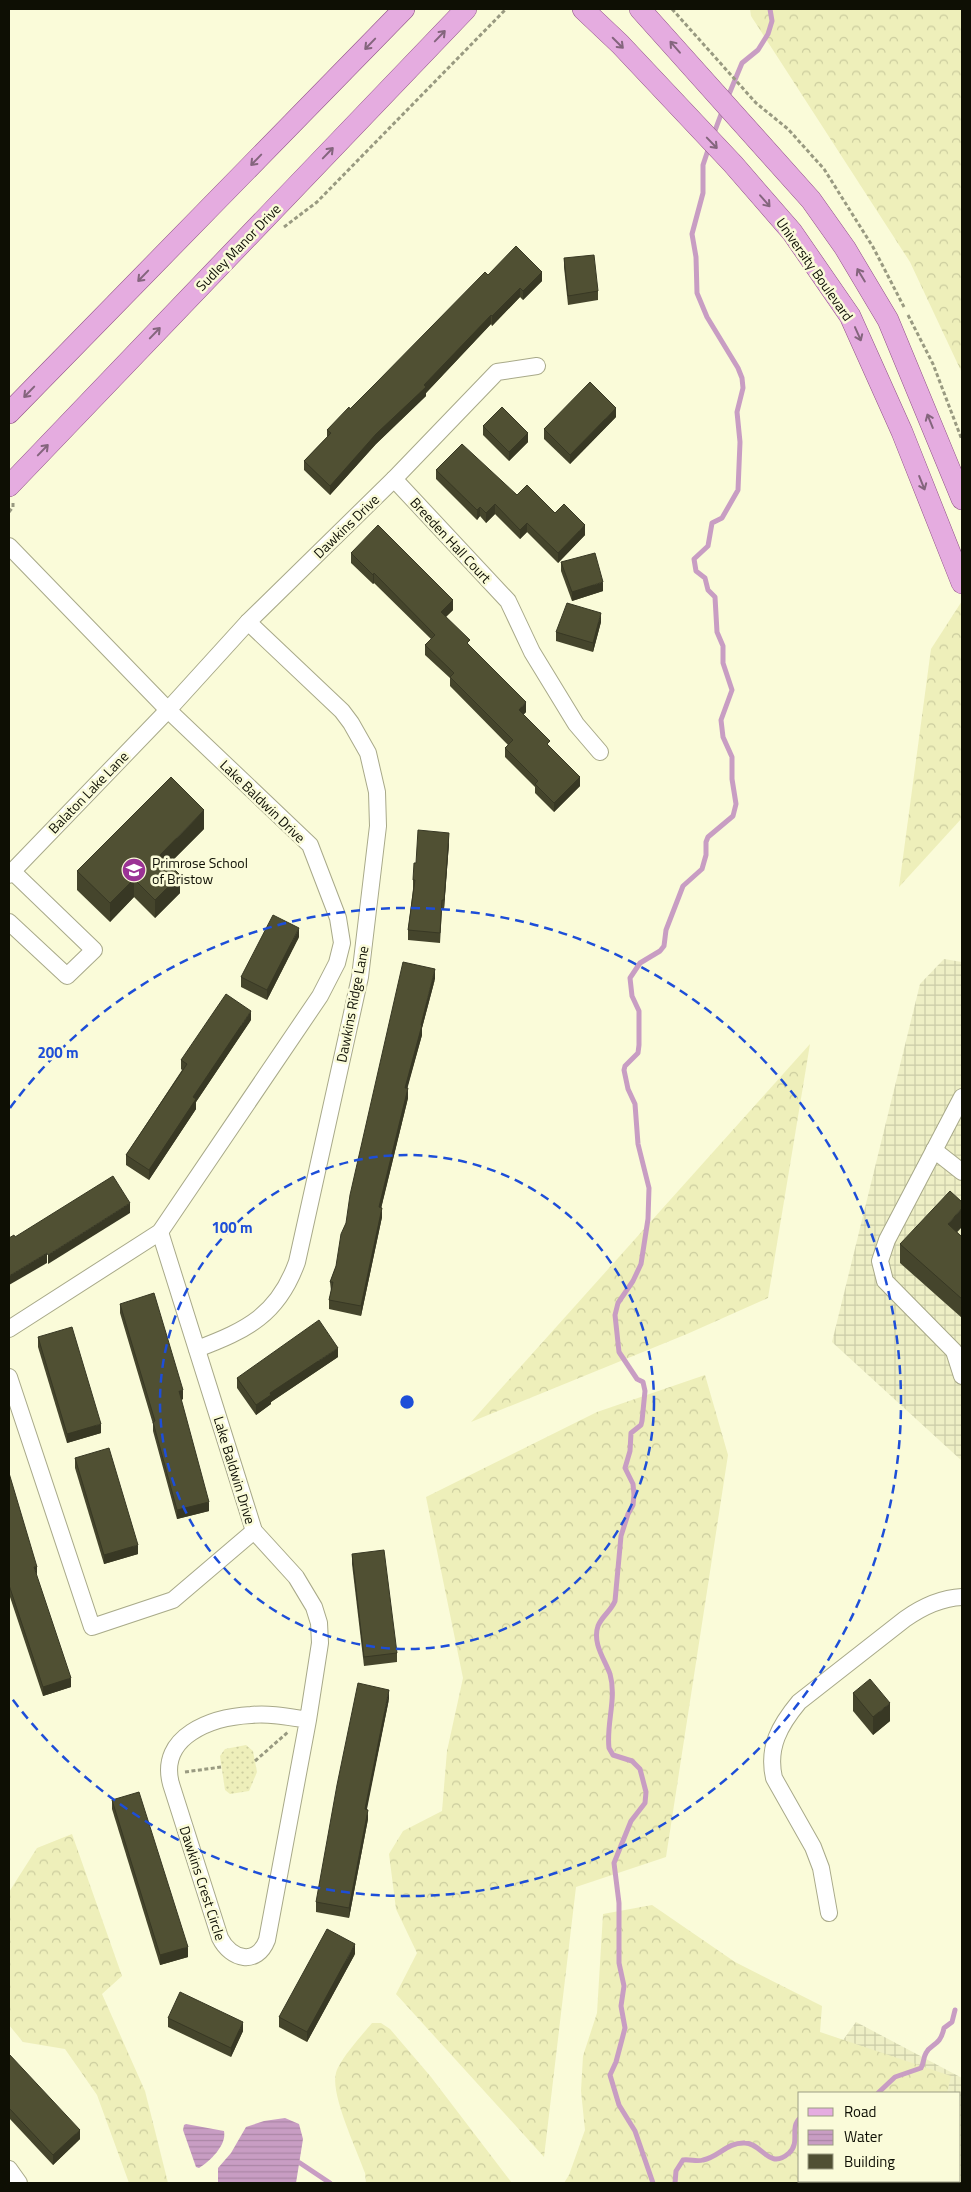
<svg xmlns="http://www.w3.org/2000/svg" width="971" height="2192" font-family="'Titillium Web',sans-serif">
	<defs>
		<pattern id="industrial-grid" width="8" height="8" patternUnits="userSpaceOnUse" patternTransform="scale(1.25)"><rect width="8" height="8" fill="#eeefc5"/><path d="M0 4h8M4 0v8" fill="none" stroke="#cbcca8"/></pattern>
		<pattern id="forest-crowns" width="20" height="18" patternUnits="userSpaceOnUse" patternTransform="scale(1.25)"><rect width="20" height="18" fill="#eeefba"/><path d="M2 6a3 3 0 1 1 6 0M12 15a3 3 0 1 1 6 0" fill="none" stroke="#cbcc9e"/></pattern>
		<pattern id="park-dots" width="8" height="8" patternUnits="userSpaceOnUse" patternTransform="scale(1.25)"><rect width="8" height="8" fill="#eeefba"/><path d="M2 2h.1M6 6h.1" fill="none" stroke="#cbcc9e" stroke-width="1.8" stroke-linecap="round"/></pattern>
		<pattern id="water-rules" width="6" height="5" patternUnits="userSpaceOnUse" patternTransform="scale(1.25)"><rect width="6" height="5" fill="#c89dc3"/><path d="M0 2.5h6" fill="none" stroke="#ab86a6"/></pattern>
	</defs>
	<rect width="100%" height="100%" fill="#fafbd9"/>
	<g fill="url(#industrial-grid)">
		<path d="M944 959 962 962V1461L832 1342 920 984Z"/>
		<path d="M856 2022 962 2078V2183H742L800 2181H960V2093H805Z"/>
	</g>
	<g fill="url(#forest-crowns)">
		<path d="M750 9H962V373L910 262 751 16Z"/>
		<path d="M962 601V818L899 887 931 649Z"/>
		<path d="M810 1044 768 1298 687 1334 471 1422Z"/>
		<path d="M705 1375 728 1455 666 1857 576 1887 544 2157 396 1994 417 1953 396 1909 389 1854 403 1831 442 1811 447 1751 463 1678 426 1497 597 1412Z"/>
		<path d="M72 1834 122 1976 102 1994 145 2091 168 2183H129L97 2095 65 2049 23 2042 9 2025V1892L37 1848Z"/>
		<path d="M652 1905 735 1962 822 2006 820 2032 951 2076 947 2093H800V2181H929L928 2183H564L569 2175 585 2130 581 2091 583 2056 597 2013 603 1914Z"/>
		<path d="M372 2023H381L390 2029 431 2077 512 2183H366L365 2173C357 2150 330 2094 336 2073 340 2059 362 2035 372 2023Z"/>
	</g>
	<path fill="url(#park-dots)" d="M246 1745 253 1751 257 1772 249 1791 230 1794 225 1790 220 1756 225 1749Z"/>
	<g fill="url(#water-rules)">
		<path d="M285 2118 299 2124 303 2139 296 2183H218V2168L231 2153 246 2127 264 2121Z"/>
		<path d="M186 2124 224 2131C227 2145 210 2161 199 2168L196 2167 183 2130 184 2125Z"/>
	</g>
	<g fill="none" stroke-linecap="round" stroke-linejoin="round">
		<g stroke="#c89dc3" stroke-width="5">
			<path d="M727 99 742 63 758 50 768 34 772 21 770 9"/>
			<path d="M713 136 723 109"/>
			<path d="M878 2093 895 2077 921 2068C924 2063 923 2058 926 2053 931 2043 940 2047 944 2028L952 2022 955 2010"/>
			<path d="M300 2163 330 2183"/>
			<path d="M653 2183 635 2131 619 2105 610 2075 616 2062 625 2028 621 2006 624 1986 619 1963V1903L614 1863 631 1821 645 1803 646 1792 640 1769 632 1761 613 1755 609 1748C606 1724 617 1698 610 1674 605 1660 592 1643 598 1626 602 1616 611 1611 615 1601L621 1536 628 1514 633 1505 634 1495 633 1484 625 1468 630 1451 631 1433 641 1425 642 1421 645 1391 643 1382 637 1379 619 1352 615 1315 618 1303 633 1281 641 1264 648 1219 649 1188 638 1144 635 1104 628 1089 624 1070 625 1066 638 1053 639 1045V1011L632 996 630 978 640 963 660 951 664 946 666 930 683 886 702 869 706 855V842L708 837 733 816 736 804 732 779V757L723 737 721 720 732 690 723 663V646L717 632 715 597 708 590 705 578 696 571 694 559 708 546 712 523 722 518 738 490 740 442 737 412 743 388 742 378 738 368 707 317 697 293 696 257 692 234 703 193V165L709 147"/>
			<path d="M675 2183 676 2171 683 2160C690 2159 697 2162 703 2160 719 2157 727 2142 745 2143 762 2143 769 2171 789 2153 801 2142 789 2128 800 2118"/>
		</g>
		<g stroke="#a8a989" stroke-width="18">
			<g id="minor">
				<path d="M394 479 508 601 532 652 576 724 600 752"/>
				<path d="M9 546 168 710 310 845 338 918 342 943 337 963 320 996 160 1232 9 1329"/>
				<path d="M9 875 168 710 248 622 394 479 497 372 537 366"/>
				<path d="M9 922 67 976 94 950 12 871"/>
				<path d="M962 1097 887 1240 880 1261 885 1281 954 1351 962 1376"/>
				<path d="M934 1150 962 1172"/>
				<path d="M160 1232 254 1531 296 1577 314 1607 319 1623 320 1643 308 1720 267 1940C257 1966 231 1960 220 1938L171 1784C158 1736 212 1717 251 1715 270 1713 289 1717 308 1720"/>
				<path d="M197 1349C247 1330 278 1315 297 1262L360 977 378 826 377 792 368 753 351 723 342 711 248 622"/>
				<path d="M9 1377 92 1627 173 1600 254 1531"/>
				<path d="M829 1913 821 1868 813 1847 774 1778C767 1747 780 1725 799 1702L905 1619C922 1607 941 1598 962 1597"/>
				<path d="M9 2169 19 2183"/>
			</g>
		</g>
		<g stroke="#8f5186" stroke-width="22">
			<g id="major">
				<path d="M583 9 620 44 733 164 792 232 850 316 902 432 962 583"/>
				<path d="M640 9 811 200 845 248 888 320 962 499"/>
				<path d="M9 413 404 9"/>
				<path d="M9 486 466 9"/>
			</g>
		</g>
		<g stroke="#999a81" stroke-width="3" stroke-dasharray="4 2.5" stroke-linecap="butt">
			<path d="M672 9 756 103 788 129 824 169 873 247 904 307"/>
			<path d="M284 227 317 202 506 9"/>
			<path d="M908 315 933 364 962 440"/>
			<path d="M9 512 13 507V503"/>
			<path d="M255 1761 288 1732"/>
			<path d="M185 1772 221 1767"/>
		</g>
		<use href="#minor" stroke="#fff" stroke-width="16"/>
		<use href="#major" stroke="#e5ace0" stroke-width="21"/>
	</g>
	<g fill="#45452c">
		<path d="M564 258 598 291V300L568 305 564 267Z"/>
		<path d="M488 275 542 281 523 300 520 297 492 326 491 324 426 393V396L376 444 330 495 304 470V461L327 437V430L350 409Z"/>
		<path d="M616 417 570 464 544 439V429Z"/>
		<path d="M483 426 528 442 509 461 483 435Z"/>
		<path d="M436 470 517 495 555 513 585 535 558 563 527 532 520 539 495 514 486 523 480 516 477 520 436 479Z"/>
		<path d="M351 553 453 610 446 617 470 646 526 712 523 715 550 747 580 786 554 812 535 793V787L505 757V748L508 745 450 686V678L425 655V645L431 639 374 583 373 584 351 563Z"/>
		<path d="M561 562 603 591 572 601 561 571Z"/>
		<path d="M601 622 593 652 556 641V632Z"/>
		<path d="M204 829 169 864 180 893 155 918 134 897 110 922 77 890V871Z"/>
		<path d="M449 843 444 909H442L440 943 408 940V930L413 889V880L416 863Z"/>
		<path d="M299 937 267 1000 241 987V977Z"/>
		<path d="M435 979 422 1028V1035L407 1088 408 1098 381 1208 382 1217 361 1316 329 1309V1300L331 1291 330 1282 336 1266 346 1223Z"/>
		<path d="M251 1020 196 1102V1109L149 1180 126 1165V1155L182 1070 181 1069V1060Z"/>
		<path d="M957 1232 962 1237V1318L900 1263V1244Z"/>
		<path d="M120 1304 183 1399 181 1400 209 1511 177 1519 153 1431V1424L120 1313Z"/>
		<path d="M38 1337 101 1433 67 1443 38 1347Z"/>
		<path d="M338 1357 271 1402V1404L256 1415 237 1388V1378Z"/>
		<path d="M75 1458 138 1554 104 1564 75 1468Z"/>
		<path d="M9 1473 36 1576 71 1687 43 1696 9 1594Z"/>
		<path d="M352 1554 397 1653V1662L364 1666 352 1564Z"/>
		<path d="M853 1693 890 1721 873 1735 853 1711Z"/>
		<path d="M389 1699 366 1810 368 1819 349 1918 316 1912V1902Z"/>
		<path d="M112 1800 188 1957 160 1965 112 1809Z"/>
		<path d="M355 1954 307 2042 279 2027V2017Z"/>
		<path d="M168 2018 243 2031 231 2057 168 2027Z"/>
		<path d="M9 2054 80 2139 53 2165 9 2118Z"/>
	</g>
	<g fill="#383824">
		<path d="M542 272V281L523 300V291Z"/>
		<path d="M520 288V297L492 326V316Z"/>
		<path d="M491 315V324L426 393V396L376 444 330 495V486L376 434Z"/>
		<path d="M616 408V417L570 464V455Z"/>
		<path d="M528 433V442L509 461V452Z"/>
		<path d="M495 504V514L486 523V513Z"/>
		<path d="M480 507V516L477 520V510Z"/>
		<path d="M527 523V532L520 539V530Z"/>
		<path d="M585 525V535L558 563V553Z"/>
		<path d="M374 573V583L373 584V575Z"/>
		<path d="M603 582V591L572 601V592Z"/>
		<path d="M453 600V610L441 621V612Z"/>
		<path d="M601 613V622L593 652V643Z"/>
		<path d="M526 702V712L519 719V710Z"/>
		<path d="M580 777V786L554 812V803Z"/>
		<path d="M204 810V829L160 873V855Z"/>
		<path d="M449 833V843L444 909V900Z"/>
		<path d="M180 875V893L155 918V900Z"/>
		<path d="M134 879V897L110 922V903Z"/>
		<path d="M299 928V937L267 1000V990Z"/>
		<path d="M435 969V979L422 1028V1035L405 1097V1088Z"/>
		<path d="M251 1011V1020L196 1102V1109L149 1180V1170L193 1097Z"/>
		<path d="M408 1088V1098L379 1217V1207Z"/>
		<path d="M130 1203V1213L48 1264V1255Z"/>
		<path d="M382 1208V1217L361 1316V1306Z"/>
		<path d="M962 1208V1227L948 1242V1224Z"/>
		<path d="M47 1253V1263L9 1285V1276Z"/>
		<path d="M338 1348V1357L271 1402V1404L256 1415V1405L270 1393Z"/>
		<path d="M183 1390V1399L179 1401V1391Z"/>
		<path d="M101 1424V1433L67 1443V1434Z"/>
		<path d="M209 1502V1511L177 1519V1510Z"/>
		<path d="M138 1545V1554L104 1564V1555Z"/>
		<path d="M34 1567H37V1576Z"/>
		<path d="M71 1678V1687L43 1696V1687Z"/>
		<path d="M389 1690V1699L365 1819V1809Z"/>
		<path d="M890 1703V1721L873 1735V1717Z"/>
		<path d="M368 1810V1819L349 1918V1908Z"/>
		<path d="M355 1944V1954L307 2042V2032Z"/>
		<path d="M188 1947V1957L160 1965V1955Z"/>
		<path d="M243 2022V2031L231 2057V2048Z"/>
		<path d="M80 2130V2139L53 2165V2155Z"/>
	</g>
	<g fill="#505033" stroke="#383824">
		<path d="M516 246 542 272 523 291 520 288 492 316 491 315 424 385 426 387 376 434 330 486 304 461 331 433 327 430 349 407 350 409 376 383 485 272 488 275Z"/>
		<path d="M594 255 598 291 568 296 564 258Z"/>
		<path d="M590 382 616 408 570 455 544 429Z"/>
		<path d="M502 407 528 433 509 452 483 426Z"/>
		<path d="M462 444 517 495 527 485 555 513 564 504 585 525 558 553 527 523 520 530 495 504 486 513 480 507 477 510 436 470Z"/>
		<path d="M378 525 453 600 441 612 470 640 467 643 526 702 519 710 550 741 547 744 580 777 554 803 535 784 538 781 505 748 513 740 450 677 454 673 425 645 435 635 374 573 373 575 351 553Z"/>
		<path d="M595 553 603 582 572 592 561 562Z"/>
		<path d="M567 603 601 613 593 643 556 632Z"/>
		<path d="M171 777 204 810 160 855 180 875 155 900 134 879 110 903 77 871Z"/>
		<path d="M418 830 449 833 444 900H442L440 933 408 930 415 880H413L414 863H416Z"/>
		<path d="M273 915 299 928 267 990 241 977Z"/>
		<path d="M403 962 435 969 421 1025H422L405 1088H408L379 1207 382 1208 361 1306 329 1300 333 1282H330L336 1266 341 1234 346 1223 350 1195Z"/>
		<path d="M226 994 251 1011 193 1097 196 1099 149 1170 126 1155 187 1064 181 1060Z"/>
		<path d="M113 1176 130 1203 48 1255 47 1253 9 1276V1238L14 1235 15 1237Z"/>
		<path d="M950 1191 962 1202V1208L948 1224 962 1237V1299L900 1244Z"/>
		<path d="M154 1293 183 1390 179 1391 209 1502 177 1510 153 1422 155 1421 120 1304Z"/>
		<path d="M319 1320 338 1348 270 1393 271 1395 256 1405 237 1378Z"/>
		<path d="M72 1327 101 1424 67 1434 38 1337Z"/>
		<path d="M109 1448 138 1545 104 1555 75 1458Z"/>
		<path d="M9 1473 37 1567H34L71 1678 43 1687 9 1585Z"/>
		<path d="M384 1550 397 1653 364 1657 352 1554Z"/>
		<path d="M870 1679 890 1703 873 1717 853 1693Z"/>
		<path d="M358 1683 389 1690 365 1809 368 1810 349 1908 316 1902 337 1785Z"/>
		<path d="M139 1792 188 1947 160 1955 112 1800Z"/>
		<path d="M327 1929 355 1944 307 2032 279 2017Z"/>
		<path d="M180 1992 243 2022 231 2048 168 2018Z"/>
		<path d="M9 2054 80 2130 53 2155 9 2108Z"/>
	</g>
	<defs><path id="oneway-shaft" d="M-6 0H5M1.5-3L5.5 0L1.5 3" fill="none" stroke-width="1.6" stroke-linecap="round" stroke-linejoin="round" transform="scale(1.25)"/></defs>
	<g stroke="#84657d">
		<use href="#oneway-shaft" transform="translate(440 36) rotate(-46)"/>
		<use href="#oneway-shaft" transform="translate(618 43) rotate(45)"/>
		<use href="#oneway-shaft" transform="translate(370 44) rotate(134)"/>
		<use href="#oneway-shaft" transform="translate(675 47) rotate(-131)"/>
		<use href="#oneway-shaft" transform="translate(712 143) rotate(46)"/>
		<use href="#oneway-shaft" transform="translate(328 153) rotate(-46)"/>
		<use href="#oneway-shaft" transform="translate(256 160) rotate(134)"/>
		<use href="#oneway-shaft" transform="translate(765 201) rotate(49)"/>
		<use href="#oneway-shaft" transform="translate(861 275) rotate(-121)"/>
		<use href="#oneway-shaft" transform="translate(143 276) rotate(134)"/>
		<use href="#oneway-shaft" transform="translate(155 333) rotate(-46)"/>
		<use href="#oneway-shaft" transform="translate(858 334) rotate(66)"/>
		<use href="#oneway-shaft" transform="translate(29 392) rotate(134)"/>
		<use href="#oneway-shaft" transform="translate(930 421) rotate(-112)"/>
		<use href="#oneway-shaft" transform="translate(43 450) rotate(-46)"/>
		<use href="#oneway-shaft" transform="translate(922 483) rotate(68)"/>
	</g>
	<g fill="none" stroke="#1d4ed8" stroke-width="2.5" stroke-dasharray="9 6">
		<circle cx="407" cy="1402" r="247"/>
		<path d="M10 1108A494 494 0 1 1 10 1696"/>
	</g>
	<defs>
		<g id="school-disc" transform="scale(1.25)"><circle r="9.5" fill="#9b3395" stroke="#fafbd9"/><path d="M0-5L7-2L0 1L-7-2ZM-4 1L0 2.5L4 1V4Q0 6-4 4Z" fill="#fff"/></g>
	</defs>
	<g fill-rule="evenodd">
		<use href="#school-disc" x="134" y="870"/>
	</g>
	<g text-anchor="middle" dominant-baseline="central" stroke-width="5" stroke-linejoin="round" paint-order="stroke">
		<g font-size="14" fill="#0e0f04" stroke="#fafbd9">
			<text transform="translate(238 247) rotate(-46)">Sudley Manor Drive</text>
			<text transform="translate(815 269) rotate(55)">University Boulevard</text>
			<text transform="translate(346 526) rotate(-44)">Dawkins Drive</text>
			<text transform="translate(451 540) rotate(47)">Breeden Hall Court</text>
			<text transform="translate(88 792) rotate(-46)">Balaton Lake Lane</text>
			<text transform="translate(263 801) rotate(44)">Lake Baldwin Drive</text>
			<text transform="translate(352 1004) rotate(-79)">Dawkins Ridge Lane</text>
			<text transform="translate(235 1470) rotate(73)">Lake Baldwin Drive</text>
			<text transform="translate(203 1883) rotate(72)">Dawkins Crest Circle</text>
		</g>
		<g font-size="14" fill="#0e0f04" stroke="#fafbd9" text-anchor="start">
			<text x="152" y="862">Primrose School<tspan x="152" dy="16">of Bristow</tspan></text>
		</g>
	</g>
	<circle cx="407" cy="1402" r="8" fill="#1d4ed8" stroke="#fafbd9" stroke-width="2.5"/>
	<g font-size="15" text-anchor="middle" font-weight="bold" fill="#1d4ed8" stroke="#fafbd9" stroke-width="5" stroke-linejoin="round" paint-order="stroke">
		<text x="58" y="1058">200 m</text>
		<text x="232" y="1233">100 m</text>
	</g>
	<rect width="971" height="2192" fill="none" stroke="#0e0f04" stroke-width="20"/>
	<rect x="798" y="2092" width="162" height="90" fill="#fafbd9" stroke="#9c9d84"/>
	<rect x="808" y="2108" width="25" height="8" fill="#e5ace0" stroke="#9c9d84"/>
	<text x="844" y="2117" font-size="15" fill="#0e0f04">Road</text>
	<rect x="808" y="2130" width="25" height="15" fill="url(#water-rules)" stroke="#9c9d84"/>
	<text x="844" y="2142" font-size="15" fill="#0e0f04">Water</text>
	<rect x="808" y="2154" width="25" height="15" fill="#505033" stroke="#9c9d84"/>
	<text x="844" y="2167" font-size="15" fill="#0e0f04">Building</text>
</svg>
